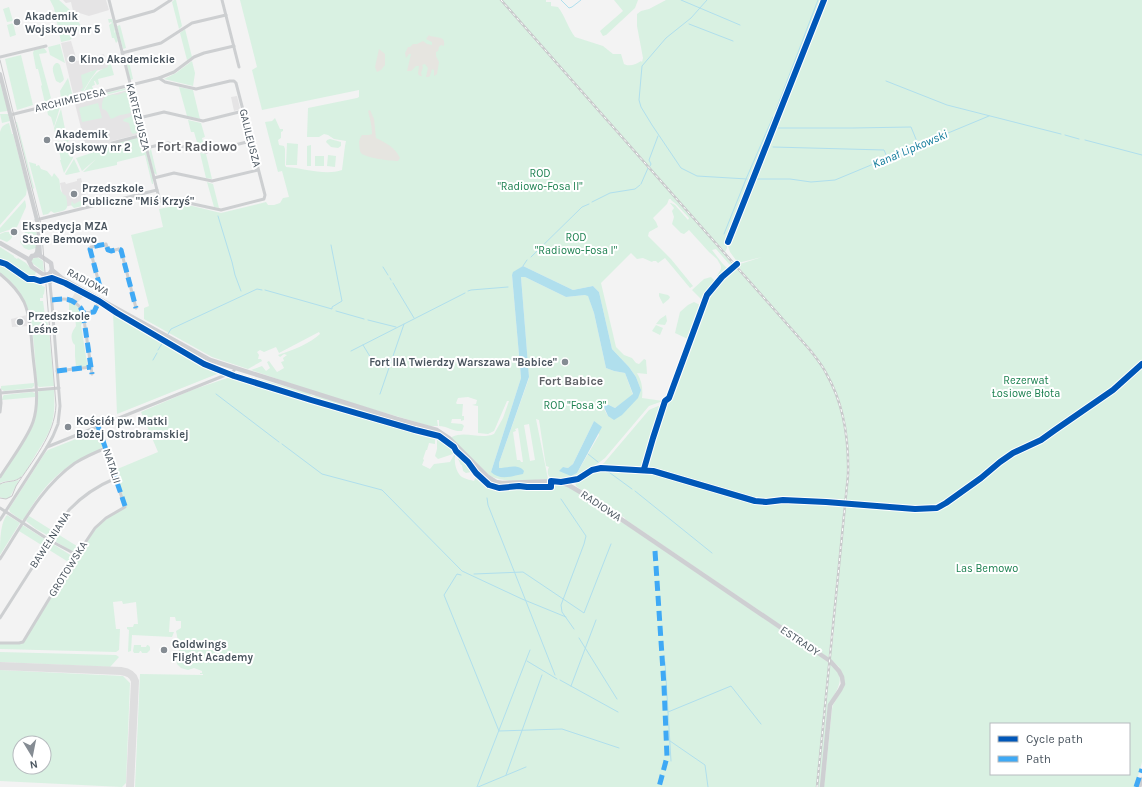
<svg xmlns="http://www.w3.org/2000/svg" width="1142" height="787" font-family="Karla,sans-serif">
	<rect width="100%" height="100%" fill="#f3f3f3"/>
	<path fill="#e7e6e2" d="M76 291 84 296 77 303 72 298Z"/>
	<g fill="#e5e4e5">
		<path d="M63 0H106L109 10 89 16 73 11 71 2 66 3Z"/>
		<path d="M71 41 77 61 104 54 105 59H107L109 68 89 72 84 88 81 96 74 97 61 43Z"/>
		<path d="M128 90 129 91 140 133V134L112 141 108 147 87 152 75 104Z"/>
		<path d="M237 96 240 108 238 110 234 111 231 97Z"/>
		<path d="M81 178 87 201 65 207 60 183 65 182 66 184 77 181V179Z"/>
		<path d="M27 315 29 326 12 327 11 319Z"/>
	</g>
	<g fill="#d9f1e2" fill-rule="evenodd">
		<path d="M50 0H59L69 9 82 27 70 40 61 42 54 8Z"/>
		<path d="M174 0H176L182 26 179 29 172 2Z"/>
		<path d="M240 0H546V2H551V6L558 7C565 16 568 28 575 37L603 46 613 54H621L624 64C629 67 637 64 641 61L642 62 643 58 637 26V14L641 11 649 9 666 0H823L729 238 727 240V248L725 252 721 247 719 248 734 265 732 266 729 264 716 249 712 250 722 263 728 269 720 278 717 276 721 269V266L717 259 709 252 689 230 684 234 681 233 672 224 674 217 672 211 674 208 670 203H671L675 205 688 220 689 218 676 204 671 200V199H669L667 204 653 218 656 222 658 227 649 232 648 236 671 259 693 286 690 288 665 258 658 263 656 261H653L652 262 643 258 637 259 631 253 601 283 616 347 624 355 632 358 636 363 639 364 644 359 646 360 647 374 637 373C642 381 643 389 642 398L663 401 649 406 605 458 588 471 578 477 573 478H551C547 475 547 471 549 467L546 466 539 420 536 419 548 479C529 480 508 484 490 476L451 438 452 437C465 430 480 440 494 434L503 418 509 401H507L494 431 488 434 478 433V406L472 405 476 404 477 400 468 397 458 398 456 403 457 404H463L462 416H464V420L461 421V419H452L451 423 462 424 464 426 462 431C453 432 447 426 439 426V420H437L438 426H430L324 395 251 370 262 366 266 371 270 368 267 362 269 361 277 372 279 371 284 368 281 362 284 361 283 358 287 355 284 354 280 357 278 355C291 351 311 343 320 334L319 332 279 353 276 347 264 352 260 350 257 352 259 355 258 359H261L262 361 248 369 212 357 144 319V308L149 306 131 235 163 227 159 209 184 204 221 213 266 202 268 205H274L280 203 283 198 289 197 282 171 278 172 265 122 272 121 275 118 280 129H283V131L281 132V138L278 140 279 145 284 146 285 149V165L286 167C304 168 325 176 342 170L345 146 346 141 334 139 328 135 324 134 319 137H307L308 108 357 98 359 97V90L262 110 252 70 257 67ZM523 266 573 290 593 286 599 292 612 349 629 367 636 377 641 390 608 416 605 411 603 405H609L615 408 633 395 625 373 614 371 606 368 594 313 588 295H585L566 297 525 277H521L529 378 499 463V469L491 472 521 378 512 275ZM594 421 599 435 577 473 571 476 563 467 568 468 573 464ZM529 424 535 460 530 461 524 425ZM518 428 523 462H521L520 460H517L513 432 516 431 515 429Z"/>
		<path d="M614 0H638L635 8 606 35 603 36 600 31 623 11Z"/>
		<path d="M824 0H1142V762L1135 787H824L832 709 833 705 842 690 843 675 839 667 830 659 834 632H831L829 658 626 520 624 517 620 516 580 489 576 486 575 481 604 463 649 410C656 406 666 405 671 399L709 296 729 272 736 267 751 284 752 283 737 265 762 257 738 263 730 252 728 246 774 129H777L775 126ZM991 724H1129V774H991Z"/>
		<path d="M9 7 13 21 7 22 3 9Z"/>
		<path d="M108 19H112L115 29 114 33 116 31 118 41 116 43 114 38H112L109 25 112 23 111 22 109 23Z"/>
		<path d="M13 23 16 35 10 37 7 25Z"/>
		<path d="M120 25 126 48 123 49 117 26Z"/>
		<path d="M185 29 192 57 187 60 180 33Z"/>
		<path d="M60 44 65 63 50 55 48 47Z"/>
		<path d="M44 48 47 52 46 53 39 54 51 98 45 103 41 86 42 85 38 69H36L33 53 34 50Z"/>
		<path d="M21 55 33 105 17 110 5 59Z"/>
		<path d="M116 56 118 57 119 61 117 62 116 58 110 61 114 75 98 79 99 84 97 85 95 81H94L95 85 92 86 93 89H96V91L82 95C90 81 94 71 108 67L107 61 108 59Z"/>
		<path d="M125 57H128L133 79 130 80Z"/>
		<path d="M192 61 195 73 193 86 164 79 176 73Z"/>
		<path d="M56 63H58L60 65 64 79 63 81 60 83 56 81C54 74 50 67 56 63Z"/>
		<path d="M98 69 90 80 82 93 81 89 83 88 81 75Z"/>
		<path d="M68 78 73 97 70 96 61 99 60 91Z"/>
		<path d="M0 83 8 111H7L0 112Z"/>
		<path d="M179 87 193 90 200 119 187 116Z"/>
		<path d="M127 88 129 89 74 103 76 100Z"/>
		<path d="M136 89 142 116 139 113 133 90Z"/>
		<path d="M127 92 129 93 134 111C129 114 126 114 120 115 116 116 115 118 111 119 108 114 108 110 102 109 102 102 102 96 111 95 114 94 115 95 117 95 121 94 123 92 127 92Z"/>
		<path d="M98 103 102 118 82 122 79 108Z"/>
		<path d="M60 107 54 127 51 117 48 115 47 110Z"/>
		<path d="M61 109 66 134 56 137 54 128Z"/>
		<path d="M0 114H8L10 121 2 123Z"/>
		<path d="M135 114 136 120 139 125 138 128 139 130V132L133 134 131 132 129 123 123 121 124 119 130 117 132 115Z"/>
		<path d="M188 120 201 123 205 137 202 138 205 150 199 149 194 132H191Z"/>
		<path d="M16 122H17L34 188 33 189Z"/>
		<path d="M9 123 12 134H13L27 188 26 195 0 225V132C2 126 3 125 9 123Z"/>
		<path d="M142 136 153 179V184H152L145 155 117 162V165L84 172H83L96 159 82 171 76 158 107 148 109 146H111V148L113 147 114 143Z"/>
		<path d="M330 139 341 142V146L338 148 331 147 326 142 327 140Z"/>
		<path d="M67 140H68L69 141 67 142 70 153 69 154 70 157H73V158L64 173 60 160H61L57 141H59L60 142Z"/>
		<path d="M287 143 298 144 297 165H286Z"/>
		<path d="M311 145V166H307V146Z"/>
		<path d="M151 149 157 175 154 173 149 152Z"/>
		<path d="M200 153 206 154 212 179 206 178Z"/>
		<path d="M328 155 336 156 335 167 327 166Z"/>
		<rect x="315" y="156" width="9" height="10"/>
		<path d="M74 159 80 172 66 175 65 174Z"/>
		<path d="M29 162 36 164V166L39 165 41 169 47 171 52 177 54 173 58 178 59 179C61 187 58 191 66 196 69 211 67 210 54 213L51 211 48 214 43 215Z"/>
		<path d="M207 182 213 184 219 208 214 207Z"/>
		<path d="M25 200 26 205V207L17 227 0 233V228Z"/>
		<path d="M72 201 74 204 80 201 82 202 88 201 87 205 74 208 71 205Z"/>
		<path d="M29 224 36 226 37 240 36 248 29 250 24 248 20 242Z"/>
		<path d="M5 232H9L13 235 11 239 7 242 0 239V234Z"/>
		<path d="M0 247 14 256V257L17 259 18 258 26 263 31 269 36 272 35 275C42 278 42 278 42 286L45 287 44 294 43 295V298H40V301H43L45 316H46L49 330 54 386 39 387 37 385C36 372 35 359 34 345 31 315 27 292 0 273Z"/>
		<path d="M37 257 43 261 44 272 32 263V259Z"/>
		<path d="M711 277 715 281 706 295 704 302 692 290 704 279Z"/>
		<path d="M659 293 668 295 670 297 669 299 663 304 659 296Z"/>
		<path d="M69 302 77 305 82 313 84 320 81 325 87 363 88 364 87 367H76L75 356V345L73 343C70 335 72 332 76 326L75 317 69 310Z"/>
		<path d="M694 302 702 306 690 340 675 333 680 312 688 305Z"/>
		<path d="M113 312 136 322 213 365 227 370 117 414Z"/>
		<path d="M666 315 667 321 665 325 656 324 660 319Z"/>
		<path d="M656 325 663 328 660 335 652 331Z"/>
		<path d="M239 374 310 393 311 395 314 396 316 395 401 422 434 431 435 433V444L429 443 427 450H426L423 459 424 460 422 465 430 469 434 464 450 462 455 453H456C453 460 456 473 462 477 465 479 471 480 474 481L478 471 492 484 500 486 547 483 553 484 555 483C578 487 599 506 618 519L619 523 622 522 831 664C845 676 840 685 832 699L821 787H135L140 674 203 675V674H200V673H202V671L194 668 188 670 181 668 177 664 176 656C177 655 178 655 179 653 180 651 177 635 176 631L181 628V621H176L175 617H170L169 632H174L172 637 132 635 131 651 128 652 129 630 127 629V627H133L134 624H138L136 602 123 604 122 601 113 602 116 629H120L119 650 116 652 0 649V644H21L48 603 84 546 97 527 113 514 126 508 115 470 158 452 141 412 192 390Z"/>
		<path d="M34 383V386L32 388 4 391 1 389V386Z"/>
		<path d="M41 390H54C56 423 51 431 33 459 29 466 25 475 18 479 13 481 6 480 0 483V479L30 431 34 423 38 392Z"/>
		<path d="M32 392 35 393V397L2 400 3 396 4 395Z"/>
		<path d="M98 429 104 444C102 446 101 448 100 449 95 453 81 458 75 462 52 476 37 496 24 519L21 520 10 512 9 509 45 453 48 450 96 431 95 430Z"/>
		<path d="M441 434 457 450V451L454 446V451L453 454 438 459 435 456 437 449V438L439 437 444 440 445 439 440 436Z"/>
		<path d="M459 456 467 463 473 469 471 472 466 473 463 471 462 465H461L458 459Z"/>
		<path d="M19 480 10 497 6 499 0 497V484Z"/>
		<path d="M7 515 20 523 0 555C0 542 0 523 7 515Z"/>
		<path d="M29 516 53 531 49 536 36 529 26 521Z"/>
		<path d="M22 526H24L46 540V543L43 546 19 531Z"/>
		<path d="M56 533 80 548 77 553H75L53 540 52 538Z"/>
		<path d="M50 544H53L72 556 73 559 70 563 46 548Z"/>
		<path d="M134 645H141V647H146L147 645H148L150 647V650L147 653H142L141 651H140L139 653H134L133 651Z"/>
		<path d="M0 652 116 655 119 657 110 667 0 662Z"/>
		<path d="M0 670 123 676 130 683 126 783 122 787 0 781ZM20 743H44V767H20Z"/>
	</g>
	<g fill="#e6e5e0">
		<path d="M429 35 430 36C438 38 446 36 444 46L441 45 439 47 438 51 436 52V56L439 62 437 74 434 76V70L432 69 430 76 428 77H426L428 68 425 64 422 65 423 67 421 73 422 76H420L418 74 419 66H416L411 71H407L411 54H409L406 58 405 53 408 47H410L413 44H417L423 41 427 44 432 45V42L426 39Z"/>
		<path d="M379 49 385 54V65L381 70 377 72 375 67Z"/>
		<path d="M370 110 374 119 376 138C386 143 395 147 400 158L398 161C391 161 365 158 361 153 359 150 360 147 359 143 359 140 360 138 362 135H369L372 134C372 126 370 119 368 111Z"/>
	</g>
	<g fill="#b0dfed">
		<path d="M523 266 573 290 593 286 599 292 612 349 629 367 636 377 641 390 638 398 622 415 614 420 608 416 603 405H609L615 408 633 394 625 373 614 371 606 368 594 313 588 296 585 295 566 297 525 277H521L529 377 499 463V468C507 468 518 463 524 471L523 474C512 476 500 481 491 472L521 378 512 275 513 272Z"/>
		<path d="M594 421 602 427 577 473 571 476 559 471 563 467 568 468 573 464Z"/>
	</g>
	<g fill="none" stroke-linecap="round" stroke-linejoin="round">
		<g stroke="#b0dfed" stroke-width="1">
			<path d="M561 0 569 8 572 7 581 0"/>
			<path d="M681 0 740 25"/>
			<path d="M707 0 691 18 666 38 642 66 639 100 641 107 652 125 681 168 697 176 747 179"/>
			<path d="M689 24 733 41"/>
			<path d="M886 81 947 105 1061 134"/>
			<path d="M776 110 818 0"/>
			<path d="M778 128H853L911 127 918 144"/>
			<path d="M1065 135 1079 139"/>
			<path d="M1085 140 1142 155"/>
			<path d="M773 147 884 150 887 157"/>
			<path d="M650 166 651 164 649 160 658 136"/>
			<path d="M757 179H790L811 182 835 180 989 116"/>
			<path d="M641 184 648 168"/>
			<path d="M592 202 610 193 635 189 640 185"/>
			<path d="M218 216 232 262 235 275 241 291"/>
			<path d="M724 234 746 179 773 117"/>
			<path d="M531 257 582 207 589 204"/>
			<path d="M523 266 527 260"/>
			<path d="M383 267 388 275"/>
			<path d="M390 278 391 280"/>
			<path d="M393 283 414 318"/>
			<path d="M265 290 332 309V307L342 301 331 245"/>
			<path d="M468 291 471 290 508 287"/>
			<path d="M336 311 364 319"/>
			<path d="M368 320 396 327"/>
			<path d="M168 334 171 329 257 289 262 290"/>
			<path d="M165 340 166 338"/>
			<path d="M363 345 374 363V365"/>
			<path d="M158 350 163 342"/>
			<path d="M351 351 465 293"/>
			<path d="M153 360 157 353"/>
			<path d="M216 394 279 442"/>
			<path d="M380 394 404 324"/>
			<path d="M282 444 322 474 382 490 462 571 522 599 566 617"/>
			<path d="M588 454 598 462"/>
			<path d="M601 465 603 467"/>
			<path d="M606 470 632 489"/>
			<path d="M635 491 712 553"/>
			<path d="M487 498 488 505 555 675"/>
			<path d="M561 499 586 536 584 544 561 605 562 612 574 629"/>
			<path d="M474 574 523 572 584 613 611 544"/>
			<path d="M461 575 457 574 444 595 499 731 562 729 619 748"/>
			<path d="M579 638 617 699"/>
			<path d="M527 661 557 679"/>
			<path d="M665 662 671 761"/>
			<path d="M560 680 618 712"/>
			<path d="M571 686 596 620"/>
			<path d="M668 712 731 686 761 724"/>
			<path d="M670 741 705 765 708 787"/>
			<path d="M506 775 542 675"/>
			<path d="M477 787 530 650"/>
			<path d="M478 787 526 767"/>
		</g>
		<path stroke="#dededf" stroke-width="8" d="M0 666 121 671C128 672 133 674 135 681L130 787"/>
		<g stroke="#cdcfd1" stroke-width="3">
			<path d="M109 0 154 178 159 198 161 202 166 205 184 202 221 210 264 199 265 195 236 83 234 81H230L196 89 165 82 159 78"/>
			<path d="M222 0 239 67"/>
			<path d="M115 22 154 11 171 0"/>
			<path d="M122 53 161 43 192 23 226 15"/>
			<path d="M0 57 46 46"/>
			<path d="M10 115 159 78 174 72 194 57 204 53 234 46"/>
			<path d="M139 118 164 112 203 121 243 111"/>
			<path d="M112 143 143 135"/>
			<path d="M146 148 168 143 206 152 251 141"/>
			<path d="M154 178 174 173 212 181 258 170"/>
			<path d="M36 220 157 190"/>
			<path d="M0 274C10 282 18 290 24 302 31 318 31 338 33 356 35 377 40 401 33 422 27 439 10 461 0 477"/>
			<path d="M50 283 53 279 58 277"/>
			<path d="M100 287 90 249 91 247 106 244 108 250 111 251 119 249 121 250 136 308"/>
			<path d="M52 300C63 299 69 297 78 305 81 308 82 309 83 313L94 312 100 299"/>
			<path d="M83 313 92 374"/>
			<path d="M57 371 91 367"/>
			<path d="M0 390 1 403 0 412"/>
			<path d="M0 393 59 388"/>
			<path d="M47 447 233 372 235 369"/>
			<path d="M0 508 49 540 77 555"/>
			<path d="M0 520 47 447 53 436 58 424 60 406 52 304 49 274"/>
			<path d="M0 559C22 525 41 487 75 463 85 457 96 452 106 448"/>
			<path d="M0 618 69 510C83 495 97 486 116 478"/>
			<path d="M0 643H19L23 642 66 571 95 528 106 518 125 507 98 426"/>
		</g>
		<g stroke="#cdcfd1" stroke-width="4">
			<path d="M0 74 38 224 40 255"/>
			<path d="M35 255 37 252 38 243"/>
		</g>
		<g stroke="#cecfd2" stroke-width="4.5">
			<path d="M0 243 28 259 32 267 44 275 49 274 52 270 51 263 39 255 32 256 29 261"/>
			<path d="M52 270 63 279 210 360 397 419 437 430 449 438 488 477 496 482 502 483 558 481 570 486 587 496 830 661 839 671 842 677 843 684 840 690 830 705 822 787"/>
			<path d="M1139 787 1142 779"/>
		</g>
		<g stroke="#c8c9cb" stroke-width="1">
			<path d="M0 60 41 224 56 405C55 435 32 461 16 486L12 496 6 499 0 498"/>
			<path d="M0 484C7 480 15 483 21 477"/>
		</g>
		<g stroke="#c8c9cb" stroke-width="2.5">
			<path id="rail" d="M501 0 810 350C816 358 822 365 826 373 844 404 849 440 848 475L817 787"/>
		</g>
		<use href="#rail" stroke="#fff" stroke-width="1" stroke-dasharray="3" stroke-linecap="butt"/>
		<g stroke="#3fa9f5" stroke-width="5" stroke-dasharray="10 5" stroke-linecap="butt">
			<path d="M100 287 90 249 91 247 106 244 108 250 111 251 119 249 121 250 136 308"/>
			<path d="M52 300C63 299 69 297 78 305 81 308 82 309 83 313L94 312 100 299"/>
			<path d="M83 313 92 374"/>
			<path d="M57 371 91 367"/>
			<path d="M98 426 125 506"/>
			<path d="M655 551 664 686 667 757 659 787"/>
			<path d="M1136 787 1142 769"/>
		</g>
		<g stroke="#fff" stroke-width="8">
			<g id="cycleway">
				<path d="M728 242 824 0"/>
				<path d="M0 262 6 264 28 279H34L40 281 52 278 65 283 99 301 117 313 204 364 234 376 311 400 415 430 439 436 454 447 456 451 468 462 476 473 489 485 499 488 519 486 527 487H551V481L561 482 578 479 592 470 601 468 653 471 755 501 766 502 783 500 826 502 915 509 937 508 946 503 981 478 1000 462 1013 453 1041 440 1055 430 1113 390 1142 364"/>
				<path d="M644 469 653 438 665 401 669 398 707 295 722 277 737 264"/>
			</g>
		</g>
		<use href="#cycleway" stroke="#0057b8" stroke-width="6"/>
	</g>
	<g fill="#858c93" stroke="#fff" stroke-width="1.5">
		<circle cx="17" cy="22" r="4"/>
		<circle cx="72" cy="59" r="4"/>
		<circle cx="47" cy="140" r="4"/>
		<circle cx="74" cy="194" r="4"/>
		<circle cx="14" cy="232" r="4"/>
		<circle cx="20" cy="322" r="4"/>
		<circle cx="565" cy="362" r="4"/>
		<circle cx="68" cy="427" r="4"/>
		<circle cx="164" cy="650" r="4"/>
	</g>
	<g text-anchor="middle" dominant-baseline="central" stroke-width="4" stroke-linejoin="round" paint-order="stroke">
		<g font-size="11" font-weight="bold" fill="#4a555f" stroke="#fff" text-anchor="start">
			<text x="25" y="16">Akademik<tspan x="25" dy="13">Wojskowy nr 5</tspan></text>
			<text x="80" y="59">Kino Akademickie</text>
			<text x="55" y="134">Akademik<tspan x="55" dy="13">Wojskowy nr 2</tspan></text>
			<text x="82" y="188">Przedszkole<tspan x="82" dy="13">Publiczne "Miś Krzyś"</tspan></text>
			<text x="22" y="226">Ekspedycja MZA<tspan x="22" dy="13">Stare Bemowo</tspan></text>
			<text x="28" y="316">Przedszkole<tspan x="28" dy="13">Leśne</tspan></text>
			<text x="557" y="362" text-anchor="end">Fort IIA Twierdzy Warszawa "Babice"</text>
			<text x="76" y="421">Kościół pw. Matki<tspan x="76" dy="13">Bożej Ostrobramskiej</tspan></text>
			<text x="172" y="644">Goldwings<tspan x="172" dy="13">Flight Academy</tspan></text>
		</g>
		<g font-size="11" fill="#4a555f" stroke="#fff">
			<text transform="translate(70 100) rotate(-14)">ARCHIMEDESA</text>
			<text transform="translate(138 117) rotate(76)">KARTEZJUSZA</text>
			<text transform="translate(250 138) rotate(76)">GALILEUSZA</text>
			<text transform="translate(88 282) rotate(28)">RADIOWA</text>
			<text transform="translate(112 466) rotate(72)">NATALII</text>
			<text transform="translate(601 506) rotate(34)">RADIOWA</text>
			<text transform="translate(50 540) rotate(-57)">BAWEŁNIANA</text>
			<text transform="translate(68 569) rotate(-58)">GROTOWSKA</text>
			<text transform="translate(800 641) rotate(34)">ESTRADY</text>
		</g>
		<g font-size="11" fill="#1c8050" stroke="#fff">
			<text x="540" y="173">ROD<tspan x="540" dy="13">"Radiowo-Fosa II"</tspan></text>
			<text x="576" y="237">ROD<tspan x="576" dy="13">"Radiowo-Fosa I"</tspan></text>
			<text x="1026" y="380">Rezerwat<tspan x="1026" dy="13">Łosiowe Błota</tspan></text>
			<text x="575" y="405">ROD "Fosa 3"</text>
			<text x="987" y="568">Las Bemowo</text>
		</g>
		<g font-size="12" font-style="italic" fill="#127c9b" stroke="#fff">
			<text transform="translate(910 149) rotate(-23)">Kanał Lipkowski</text>
		</g>
		<g font-size="12" font-weight="bold" fill="#5f6267" stroke="#fff">
			<text x="571" y="381">Fort Babice</text>
		</g>
		<g font-size="13" font-weight="bold" fill="#5f6267" stroke="#fff">
			<text x="197" y="146">Fort Radiowo</text>
		</g>
	</g>
	<rect x="990" y="723" width="140" height="52" fill="#ffffff" stroke="#b7bbbf"/>
	<rect x="998" y="736" width="20" height="6" fill="#0057b8" stroke="#b7bbbf"/>
	<text x="1026" y="743" font-size="12" fill="#4a555f">Cycle path</text>
	<rect x="998" y="756" width="20" height="6" fill="#3fa9f5" stroke="#b7bbbf"/>
	<text x="1026" y="763" font-size="12" fill="#4a555f">Path</text>
	<g transform="translate(32 755) rotate(170)"><circle r="19" fill="#ffffff" stroke="#b7bbbf"/>
	<path d="M0-3L7 15L0 10L-7 15Z" fill="#858c93"/>
	<text y="-6" font-size="11" font-weight="bold" text-anchor="middle" fill="#4a555f">N</text>
	</g>
</svg>
